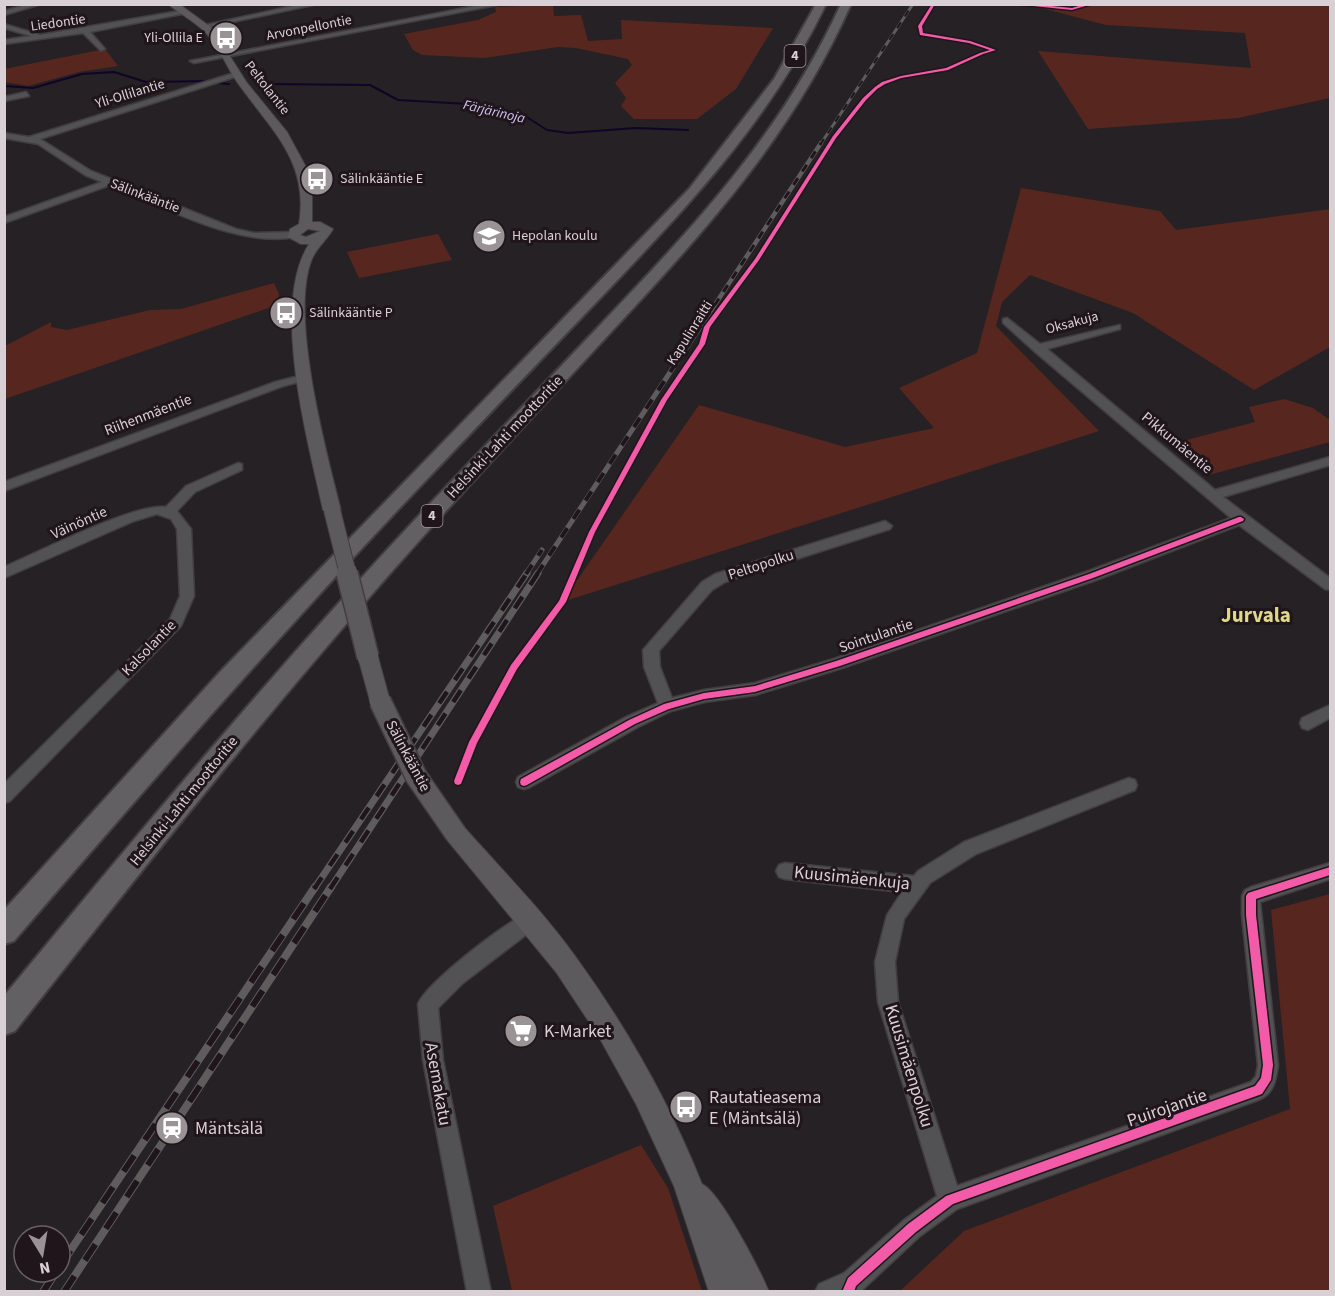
<svg xmlns="http://www.w3.org/2000/svg" width="1335" height="1296" font-family="'Source Sans 3',sans-serif">
	<rect width="100%" height="100%" fill="#262124"/>
	<g fill="#57271f">
		<path d="M548 5H553L554 16 581 15 588 41 622 39 621 20 773 28 736 89 697 119H634L621 106 626 98 615 83 632 65 628 59 576 48 558 47 484 58 422 55 413 50 404 34 478 20 496 12 495 7Z"/>
		<path d="M1030 5H1330V98L1238 118 1088 129 1038 51 1251 68 1245 33 1106 25Z"/>
		<path d="M105 49 118 66 79 72 28 86 5 82 4 69Z"/>
		<path d="M1021 188 1160 211 1176 230 1330 209V347L1254 390 1133 313 1030 275 1002 302 996 326 1099 431 562 602 699 405 845 447 934 428 899 388 977 353Z"/>
		<path d="M438 234 452 260 359 278 347 252Z"/>
		<path d="M274 283 279 294 277 305 5 399V346L51 322V327L67 330 150 310 181 309Z"/>
		<path d="M1284 399 1313 408 1330 420V442L1209 475 1171 444 1255 422 1249 407Z"/>
		<path d="M1330 894V1291H900L964 1231 1290 1109 1271 910Z"/>
		<path d="M641 1145 668 1188 702 1291H512L493 1206Z"/>
	</g>
	<g fill="none" stroke-linecap="round" stroke-linejoin="round">
		<g stroke="#110427" stroke-width="2">
			<path d="M219 83 229 84"/>
			<path d="M265 84 370 85 398 100 468 104 525 116 547 130 568 133 636 128 688 130"/>
			<path d="M5 86 33 88 82 74 114 72 146 82 210 81"/>
		</g>
		<g stroke="#423e40" stroke-width="3">
			<g id="minor">
				<path d="M29 4H41L4 15V11Z"/>
				<path d="M302 4H317L204 28 201 26Z"/>
				<path d="M486 4H502L194 63 190 61Z"/>
				<path d="M185 10 187 13 90 32 105 49 101 51 83 33 4 44V40L31 36 4 28V24L40 35Z"/>
				<path d="M234 73 241 75 40 139 91 171 236 229 254 233 293 232 296 233V237C238 248 164 207 110 185L4 223V217L102 182 85 175 38 144 4 138V133L29 137Z"/>
				<path d="M26 92 29 96 4 101V97Z"/>
				<path d="M1007 318 1040 344 1120 325V329L1047 349 1215 490 1330 457V465L1223 497 1330 578V590L1325 589 1239 525 1096 580 842 668 755 695 704 702 671 711 638 727 530 787 524 789 518 787 516 782 518 777 626 717 658 703 644 667 643 650 702 582 715 574 885 521 892 526 890 529 725 582 712 590 659 651 660 667 672 698 704 690 755 683 834 659 1086 572 1231 518 1034 351 1003 323V319Z"/>
				<path d="M303 375 307 376V380L283 386 4 491V482L275 382Z"/>
				<path d="M238 463 242 464V470L195 492 177 511 191 529 194 596 181 626 10 801 4 803V784L170 619 180 596 177 529 171 519 157 514 134 521 4 578V567C37 553 137 502 166 507L186 486Z"/>
				<path d="M1330 705V718L1308 730 1302 728 1300 723 1302 718Z"/>
				<path d="M1129 778 1135 780 1137 785 1135 790 976 854 930 883 904 919 895 962 898 1002 957 1186 1251 1082 1256 1076 1258 1065 1242 915V896L1245 890 1251 887 1330 863V879L1260 902 1278 1065C1276 1080 1274 1094 1258 1100L957 1209 920 1236 860 1292H815L819 1284 844 1273 904 1220 937 1196 878 1002 875 962 887 915 902 892 785 879 779 877 776 871 779 865 785 863 914 876 918 871 964 842Z"/>
				<path d="M528 913 535 916 537 922 535 928 463 983 438 1008 443 1060 491 1292H467L423 1060 418 1004C427 983 505 922 528 913Z"/>
			</g>
		</g>
		<g stroke="#423e40" stroke-width="2">
			<g id="major">
				<path d="M168 4H179L212 28 247 83 287 132 306 167 312 186V222H320L333 229C327 240 317 247 312 259 289 314 326 451 341 510L338 514 332 516 323 510C308 441 270 305 309 244H301L288 237 290 229 299 224C309 162 273 132 240 86 227 69 220 47 205 32 194 21 180 14 168 4ZM308 229 320 231 306 237 300 235Z"/>
				<path d="M368 649 375 652 378 657 390 701 387 707 380 709 373 707 370 701 358 657 361 652Z"/>
				<path d="M456 824 464 827C501 869 542 910 575 956 626 1026 670 1104 702 1184 720 1192 760 1270 769 1292H709L674 1186 636 1104 599 1037 556 972 448 841 445 834 448 827Z"/>
			</g>
		</g>
		<g stroke="#423e40" stroke-width="4">
			<g id="highway">
				<path d="M816 4H826C772 117 692 202 607 291 548 352 489 414 430 476 287 626 150 783 14 941L4 944V910L218 674 689 189 774 79Z"/>
				<path d="M841 4H851C794 133 706 230 612 331 553 395 494 458 436 522 288 686 151 858 15 1031L4 1035V996C140 831 277 667 423 511 483 448 543 385 603 322 698 222 783 131 841 4Z"/>
			</g>
		</g>
		<use href="#minor" fill="#525153" fill-rule="evenodd"/>
		<use href="#major" fill="#5c5a5c" fill-rule="evenodd"/>
		<use href="#highway" fill="#626063" fill-rule="evenodd"/>
		<g stroke="#5e5c5d" stroke-width="3">
			<path id="rail-far4" d="M820 145 913 4"/>
		</g>
		<g stroke="#5e5c5d" stroke-width="4.5">
			<path id="rail-far3" d="M697 332 821 143"/>
		</g>
		<g stroke="#5e5c5d" stroke-width="5">
			<g id="rail-far2">
				<path d="M526 574 542 550"/>
				<path d="M537 574 698 330"/>
			</g>
		</g>
		<g stroke="#5e5c5d" stroke-width="7">
			<g id="rail-far1">
				<path d="M314 889 527 573"/>
				<path d="M330 889 538 573"/>
			</g>
		</g>
		<g stroke="#5e5c5d" stroke-width="8">
			<g id="rail">
				<path d="M60 1266 315 887"/>
				<path d="M43 1292 56 1272"/>
				<path d="M64 1292 331 887"/>
			</g>
		</g>
		<use href="#rail-far4" stroke="#1f151b" stroke-width="2" stroke-dasharray="7" stroke-linecap="butt"/>
		<use href="#rail-far3" stroke="#1f151b" stroke-width="3" stroke-dasharray="8" stroke-linecap="butt"/>
		<use href="#rail-far2" stroke="#1f151b" stroke-width="4" stroke-dasharray="11" stroke-linecap="butt"/>
		<use href="#rail-far1" stroke="#1f151b" stroke-width="4.5" stroke-dasharray="14" stroke-linecap="butt"/>
		<use href="#rail" stroke="#1f151b" stroke-width="6" stroke-dasharray="19" stroke-linecap="butt"/>
		<g stroke="#423e40" stroke-width="18" stroke-linecap="butt">
			<path id="major-bridge-far1" d="M332 510 348 574"/>
		</g>
		<g stroke="#423e40" stroke-width="24" stroke-linecap="butt">
			<g id="major-bridge">
				<path d="M347 573 368 657"/>
				<path d="M380 701 416 776 456 834"/>
			</g>
		</g>
		<use href="#major-bridge-far1" stroke="#5c5a5c" stroke-width="16"/>
		<use href="#major-bridge" stroke="#5c5a5c" stroke-width="21"/>
		<g stroke="#1f151b" stroke-width="3">
			<g id="cycleway">
				<path d="M932 4H935L922 26 923 33 970 41 996 50 983 54 948 70 901 78 885 84 877 89 866 100 836 138 759 260 710 327 705 344 667 400 595 532 566 602 517 669 477 743 461 784 458 785 455 784 454 781 469 742 511 665 559 601 589 532 661 400 699 344 704 327 755 259 833 136 863 98 875 87 882 82 901 76 946 68 980 53 990 50 969 43 920 35 918 26Z"/>
				<path d="M1013 4H1031L1072 8 1085 4H1092L1072 10Z"/>
				<path d="M1239 517H1241L1244 519 1243 521 1093 578 840 666 755 692 704 699 669 709 635 724 527 785 524 786 521 785 520 782 521 779 629 720 664 704 704 693 755 686 836 661 1089 574Z"/>
				<path d="M1330 867V875L1256 899V915L1273 1065 1271 1080 1262 1094 953 1204 916 1232 856 1286 854 1292H842L848 1278 908 1224 946 1196 1255 1086 1261 1078 1263 1065 1246 915V896L1248 893 1251 892Z"/>
			</g>
		</g>
		<use href="#cycleway" fill="#f35aa7" fill-rule="evenodd"/>
	</g>
	<defs>
		<g id="bus-disc" transform="scale(1.725)"><circle r="9.5" fill="#9a9396" stroke="#1f151b"/><path d="M-5-6H5V4H4V6H2V4H-2V6H-4V4H-5ZM-3.5-4V0h7V-4ZM-3.5 1.2v1.5H-2V1.2ZM2 1.2v1.5H3.5V1.2Z" fill="#fff"/></g>
		<g id="school-disc" transform="scale(1.725)"><circle r="9.5" fill="#9a9396" stroke="#1f151b"/><path d="M0-5L7-2L0 1L-7-2ZM-4 1L0 2.5L4 1V4Q0 6-4 4Z" fill="#fff"/></g>
		<g id="supermarket-disc" transform="scale(1.725)"><circle r="9.5" fill="#9a9396" stroke="#1f151b"/><path d="M-6-5.5h2.5l.6 2H6L4.5 2H-2.5L-4.4-4H-6ZM-1.5 3.2a1.3 1.3 0 1 0 .1 0ZM3 3.2a1.3 1.3 0 1 0 .1 0Z" fill="#fff"/></g>
		<g id="station-disc" transform="scale(1.725)"><circle r="9.5" fill="#9a9396" stroke="#1f151b"/><path d="M-3-6H3Q5-6 5-4V2Q5 4 3 4L4.5 6H3L1.5 4h-3L-3 6H-4.5L-3 4Q-5 4-5 2V-4Q-5-6-3-6ZM-3.5-4v3h7v-3ZM-3.5 1v1.5H-2V1ZM2 1v1.5H3.5V1Z" fill="#fff"/></g>
	</defs>
	<g fill-rule="evenodd">
		<use href="#bus-disc" x="226" y="38"/>
		<use href="#bus-disc" x="317" y="179"/>
		<use href="#school-disc" x="489" y="236"/>
		<use href="#bus-disc" x="286" y="313"/>
		<use href="#supermarket-disc" x="521" y="1031"/>
		<use href="#bus-disc" x="686" y="1107"/>
		<use href="#station-disc" x="172" y="1128"/>
	</g>
	<g text-anchor="middle" dominant-baseline="central" stroke-width="6" stroke-linejoin="round" paint-order="stroke">
		<g font-size="14" fill="#d8d0d4" stroke="#1f151b">
			<text transform="translate(58 23) rotate(-8)">Liedontie</text>
			<text transform="translate(309 28) rotate(-11)">Arvonpellontie</text>
			<text transform="translate(267 88) rotate(52)">Peltolantie</text>
			<text transform="translate(130 94) rotate(-17)">Yli-Ollilantie</text>
			<text transform="translate(145 196) rotate(21)">Sälinkääntie</text>
			<text transform="translate(1072 323) rotate(-15)">Oksakuja</text>
			<text transform="translate(690 333) rotate(-58)">Kapulinraitti</text>
		</g>
		<g font-size="14" fill="#d8d0d4" stroke="#1f151b" text-anchor="start">
			<text x="203" y="38" text-anchor="end">Yli-Ollila E</text>
			<text x="340" y="179">Sälinkääntie E</text>
			<text x="512" y="236">Hepolan koulu</text>
			<text x="309" y="313">Sälinkääntie P</text>
		</g>
		<g fill="#1f151b" stroke="#a0989c" stroke-width="1.5">
			<rect x="784.5" y="45" width="21" height="22" rx="4.5"/>
			<rect x="421.5" y="505" width="21" height="22" rx="4.5"/>
		</g>
		<g font-size="14" font-weight="bold" fill="#d8d0d4">
			<text x="795" y="56">4</text>
			<text x="432" y="516">4</text>
		</g>
		<g font-size="14" font-style="italic" fill="#d1c7f4" stroke="#1f151b">
			<text transform="translate(494 112) rotate(13)">Färjärinoja</text>
		</g>
		<g font-size="15" fill="#d8d0d4" stroke="#1f151b">
			<text transform="translate(148 415) rotate(-21)">Riihenmäentie</text>
			<text transform="translate(505 437) rotate(-47)">Helsinki-Lahti moottoritie</text>
			<text transform="translate(1177 443) rotate(40)">Pikkumäentie</text>
			<text transform="translate(79 523) rotate(-24)">Väinöntie</text>
			<text transform="translate(761 565) rotate(-18)">Peltopolku</text>
			<text transform="translate(876 636) rotate(-19)">Sointulantie</text>
			<text transform="translate(149 648) rotate(-46)">Kalsolantie</text>
			<text transform="translate(408 756) rotate(62)">Sälinkääntie</text>
			<text transform="translate(184 801) rotate(-51)">Helsinki-Lahti moottoritie</text>
		</g>
		<g font-size="18" fill="#d8d0d4" stroke="#1f151b">
			<text transform="translate(852 878) rotate(6)">Kuusimäenkuja</text>
			<text transform="translate(909 1066) rotate(73)">Kuusimäenpolku</text>
			<text transform="translate(438 1084) rotate(80)">Asemakatu</text>
			<text transform="translate(1167 1108) rotate(-19)">Puirojantie</text>
		</g>
		<g font-size="18" fill="#d8d0d4" stroke="#1f151b" text-anchor="start">
			<text x="544" y="1031">K-Market</text>
			<text x="709" y="1097">Rautatieasema<tspan x="709" dy="21">E (Mäntsälä)</tspan></text>
			<text x="195" y="1128">Mäntsälä</text>
		</g>
		<g font-size="21" font-weight="bold" fill="#ded98a" stroke="#1f151b">
			<text x="1256" y="615">Jurvala</text>
		</g>
	</g>
	<rect width="1335" height="1296" fill="none" stroke="#d8d0d4" stroke-width="12"/>
	<g transform="translate(42 1254) rotate(169)"><circle r="28" fill="#1f151b" stroke="#696065" stroke-width="1.5"/>
	<path d="M0-4.5L10 22L0 15L-10 22Z" fill="#9a9396"/>
	<text y="-9" font-size="16" font-weight="bold" text-anchor="middle" fill="#d8d0d4">N</text>
	</g>
</svg>
